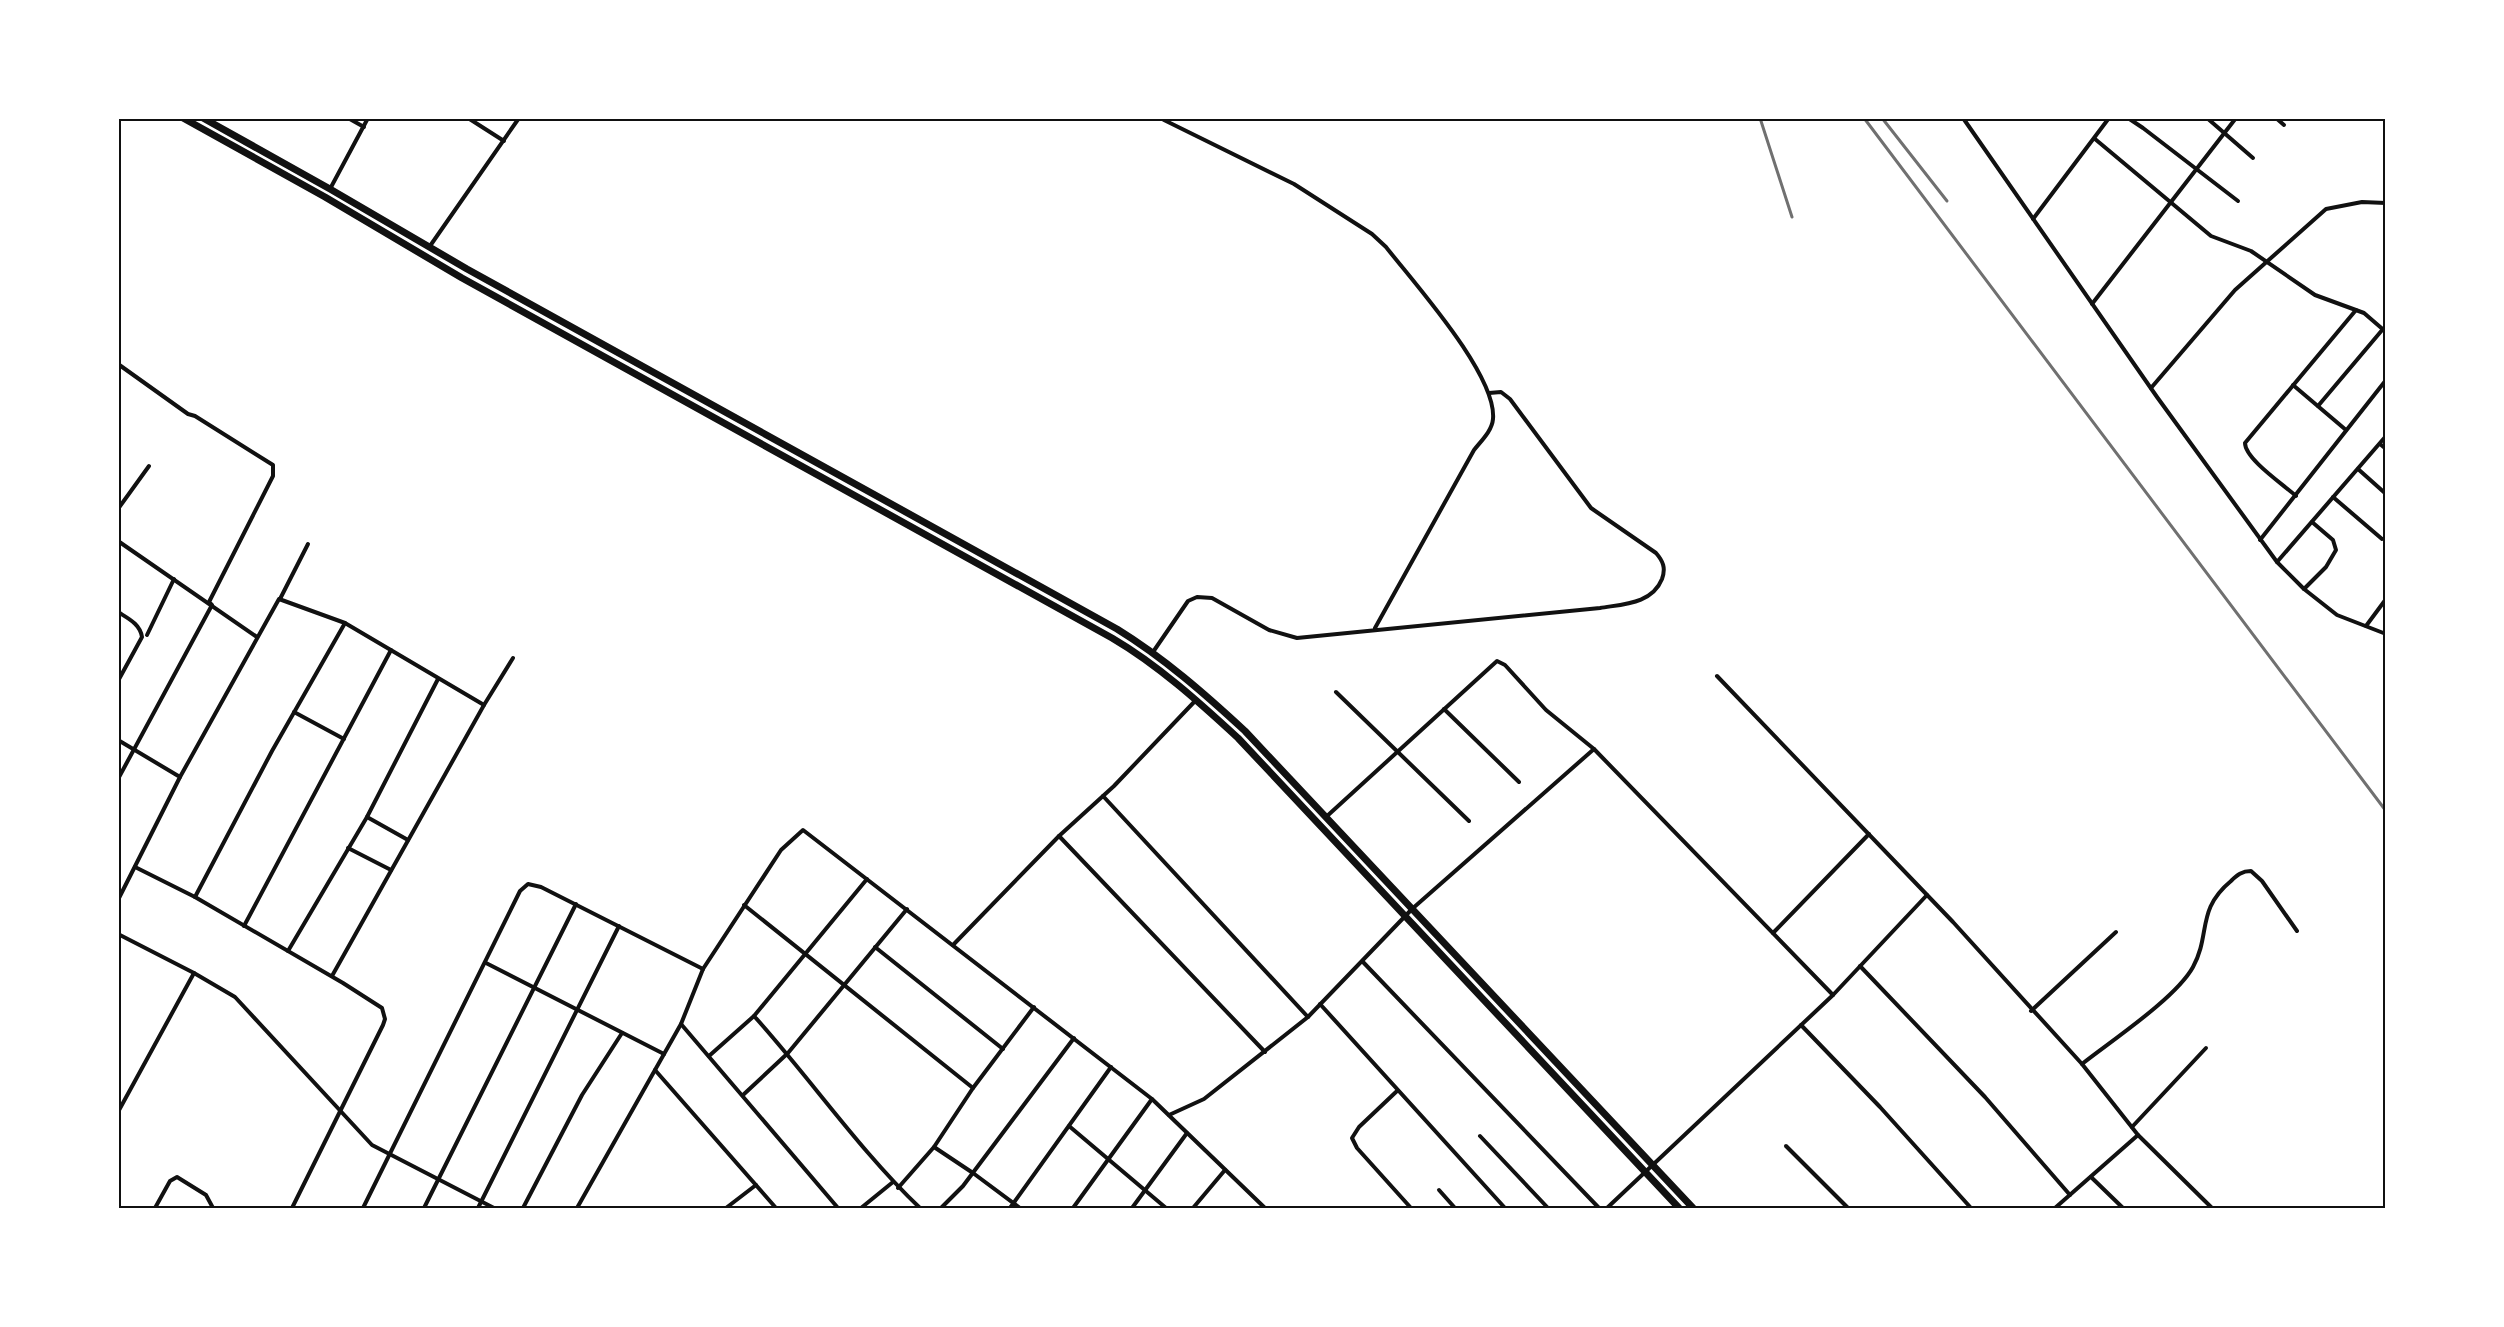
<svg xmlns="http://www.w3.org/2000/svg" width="2504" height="1327" font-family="'Libre Baskerville',serif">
	<rect width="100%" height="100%" fill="#fff"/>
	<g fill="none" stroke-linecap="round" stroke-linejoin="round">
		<g stroke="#111" stroke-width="4">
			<path d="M348 118 364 127"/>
			<path d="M468 118 504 141"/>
			<path d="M1963 118 2157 397 2277 562 2304 589 2337 615 2386 634"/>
			<path d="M2128 118 2143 128 2238 201"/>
			<path d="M2207 118 2253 158"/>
			<path d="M2276 118 2284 125"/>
			<path d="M1164 120 1294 184 1372 234 1386 247C1414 283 1497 375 1493 419 1492 431 1481 441 1474 450L1375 628"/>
			<path d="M2095 139 2211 236 2251 251 2315 295 2364 313 2386 332"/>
			<path d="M330 189 368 118"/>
			<path d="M2033 219 2109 118"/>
			<path d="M430 246 519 118"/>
			<path d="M2092 304 2236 118"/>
			<path d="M118 364 188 414 195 416 273 465V476L209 602 212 605 118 779"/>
			<path d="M2293 385 2346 430"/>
			<path d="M2151 388 2235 290 2326 209 2362 202 2386 203"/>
			<path d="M2318 406 2383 329"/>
			<path d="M2380 444 2386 449"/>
			<path d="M2358 469 2386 494"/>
			<path d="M2296 496C2284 485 2245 459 2245 443L2356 310"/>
			<path d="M2333 497 2382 539"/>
			<path d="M118 509 149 466"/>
			<path d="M2260 540 2386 380"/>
			<path d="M118 541 257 637"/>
			<path d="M2277 562 2386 436"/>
			<path d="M2304 589 2326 567 2336 550 2333 540 2312 522"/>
			<path d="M280 599 308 544"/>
			<path d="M118 612C129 619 140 624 142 637L118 681"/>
			<path d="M2366 626 2386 599"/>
			<path d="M147 635 174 579"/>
			<path d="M1153 652 1188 601 1197 597 1212 598 1269 630 1297 638 1600 608C1623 604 1652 604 1662 579 1666 568 1663 561 1656 553L1591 508 1510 399 1501 392 1489 393"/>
			<path d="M1717 676 1953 922 2082 1064 2138 1135 2212 1208"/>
			<path d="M1336 692 1469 821"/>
			<path d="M1444 709 1519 782"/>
			<path d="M294 712 344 739"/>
			<path d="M118 740 180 777 118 900"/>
			<path d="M180 777 279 599 345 623 484 705"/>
			<path d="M1103 796 1308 1017"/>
			<path d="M367 817 408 840"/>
			<path d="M1326 817 1497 661 1505 665 1546 710 1594 749"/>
			<path d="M1059 836 1265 1052"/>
			<path d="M348 848 391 870"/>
			<path d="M135 867 195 897 343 983 382 1008 385 1019 383 1025 292 1208"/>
			<path d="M195 897 272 751 345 623"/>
			<path d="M744 905 973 1088"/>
			<path d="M244 926 391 650"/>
			<path d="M1773 933 1869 834"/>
			<path d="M118 934 194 973 235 997 372 1145 494 1208"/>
			<path d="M953 945 1059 836 1114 786 1196 700"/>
			<path d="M875 947 1003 1049"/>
			<path d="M288 951 367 817 438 679"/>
			<path d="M1363 962 1599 1208"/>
			<path d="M486 963 664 1054"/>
			<path d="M1860 966 1985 1097 2070 1195"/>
			<path d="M332 976 484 705 513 658"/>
			<path d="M1320 1004 1505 1208"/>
			<path d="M2031 1011 2116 932"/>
			<path d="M754 1016C810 1078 860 1151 920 1208"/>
			<path d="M681 1024 838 1208"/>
			<path d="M1801 1025 1880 1107 1971 1208"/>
			<path d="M709 1056 754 1016 867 879"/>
			<path d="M2082 1064C2111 1041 2176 998 2193 967 2211 934 2196 910 2231 881 2237 875 2242 871 2251 871L2262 881 2297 931"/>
			<path d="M655 1070 776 1208"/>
			<path d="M1397 1091 1359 1127 1352 1138 1357 1148 1411 1208"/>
			<path d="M743 1095 788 1053 907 909"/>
			<path d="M118 1112 194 973"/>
			<path d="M1169 1115 1204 1099 1308 1017 1412 909 1594 749 1833 995"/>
			<path d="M1069 1126 1166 1208"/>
			<path d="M2132 1127 2206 1048"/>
			<path d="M1480 1136 1548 1208"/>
			<path d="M1786 1146 1848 1208"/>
			<path d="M934 1147 973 1173 1020 1208"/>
			<path d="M2091 1177 2123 1208"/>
			<path d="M898 1188 934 1147 973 1088 1034 1007"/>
			<path d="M1439 1190 1455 1208"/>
			<path d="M155 1208 170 1181 177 1177 206 1195 213 1208"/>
			<path d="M363 1208 520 891 528 884 541 887 703 969"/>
			<path d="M424 1208 576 904"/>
			<path d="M478 1208 619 926"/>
			<path d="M523 1208 582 1095 622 1033"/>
			<path d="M577 1208 681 1024 703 969 781 850 803 830 1152 1099 1265 1208"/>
			<path d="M726 1208 756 1185"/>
			<path d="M861 1208 893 1182"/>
			<path d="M941 1208 963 1186 1074 1038"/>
			<path d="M1010 1208 1111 1067"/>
			<path d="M1073 1208 1152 1099"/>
			<path d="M1132 1208 1187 1133"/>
			<path d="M1193 1208 1225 1170"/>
			<path d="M1607 1208 1833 995 1927 895"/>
			<path d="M2055 1208 2138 1135"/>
		</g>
		<g stroke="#111" stroke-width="7">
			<path d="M183 118 325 197 462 278 1112 638C1158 665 1199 702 1238 738L1679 1208"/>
			<path d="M203 118 330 189 467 269 1117 629C1164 658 1205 694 1245 731L1693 1208"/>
		</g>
		<g stroke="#707070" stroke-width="3">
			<path d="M1760 118 1792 217"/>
			<path d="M1864 118 2386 811"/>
			<path d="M1882 118 1947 201"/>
		</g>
	</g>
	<rect width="2504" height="1327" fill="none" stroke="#ffffff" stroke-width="240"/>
	<rect x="120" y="120" width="2264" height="1087" fill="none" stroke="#111" stroke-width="2"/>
</svg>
